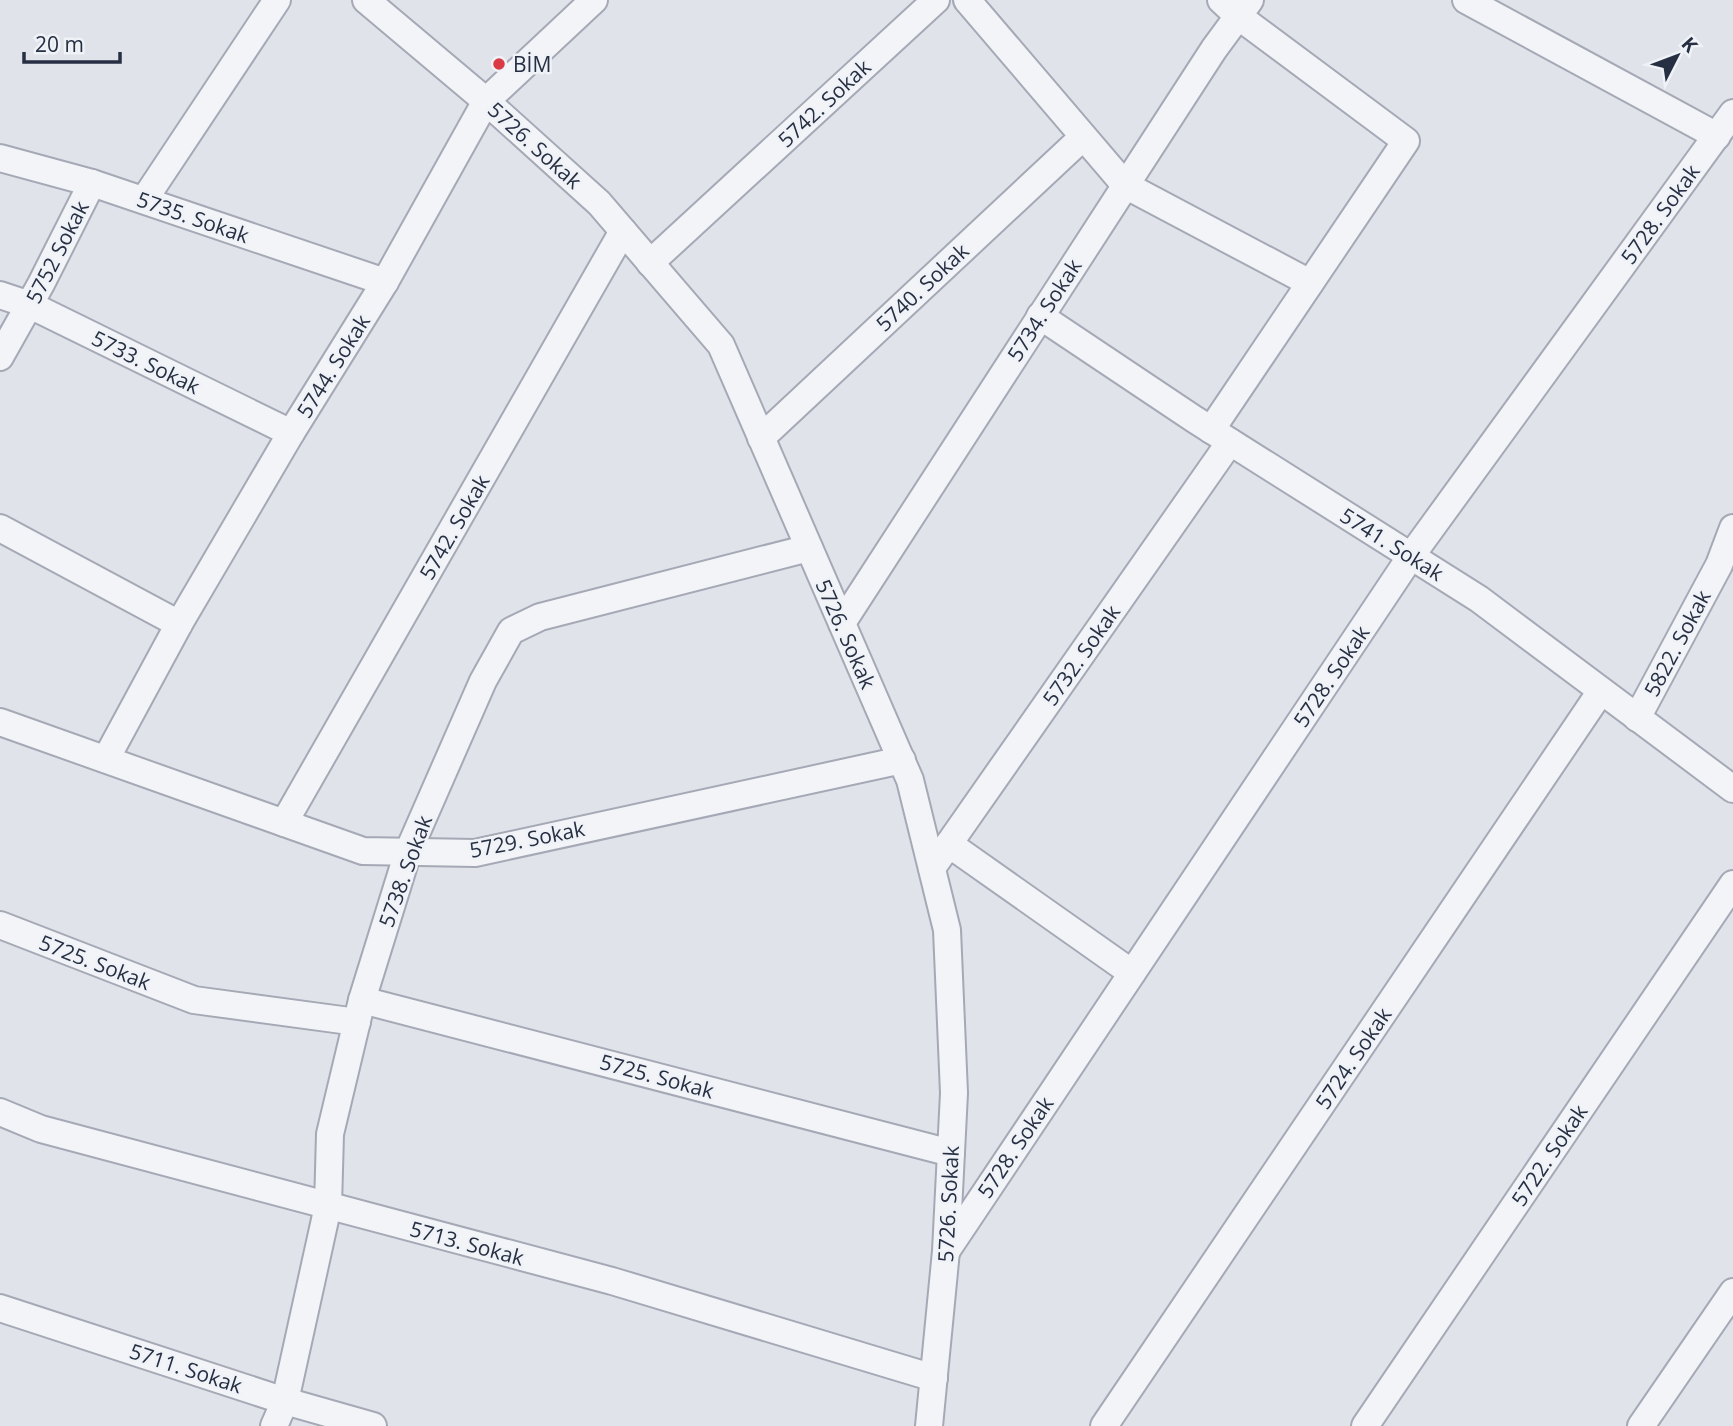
<svg xmlns="http://www.w3.org/2000/svg" width="1733" height="1426" font-family="'Open Sans',sans-serif">
	<rect width="100%" height="100%" fill="#e0e3ea"/>
	<g fill="none" stroke-linecap="round" stroke-linejoin="round">
		<g stroke="#a5a9b5" stroke-width="30">
			<g id="street">
				<path d="M366 0 486 101 599 203 721 345 910 780 947 930 954 1093 946 1251 929 1426"/>
				<path d="M967 0 1125 185 1310 283"/>
				<path d="M1466 0 1717 136"/>
				<path d="M0 158 92 183 385 282"/>
				<path d="M144 200 277 0"/>
				<path d="M650 263 936 0"/>
				<path d="M0 295 30 305 291 433"/>
				<path d="M1040 316 1194 419 1479 599 1733 789"/>
				<path d="M0 357 41 284 92 183"/>
				<path d="M1211 430 1406 141 1238 16 1221 0"/>
				<path d="M761 438 1083 137"/>
				<path d="M0 528 179 624"/>
				<path d="M842 623 1214 49 1250 0"/>
				<path d="M1637 718 1719 565 1733 528"/>
				<path d="M0 722 363 851 475 853 902 760"/>
				<path d="M106 759 179 624 291 433 385 282 486 101 594 0"/>
				<path d="M284 823 623 231"/>
				<path d="M949 844 1132 973"/>
				<path d="M932 868 1230 442"/>
				<path d="M0 925 194 1000 357 1022"/>
				<path d="M362 1000 951 1153"/>
				<path d="M0 1112 41 1129 612 1281 934 1378"/>
				<path d="M947 1250 1411 556 1733 113"/>
				<path d="M0 1308 285 1401 373 1426"/>
				<path d="M274 1426 285 1401 328 1206 330 1134 362 1000 408 852 483 681 511 631 540 617 809 548"/>
				<path d="M1104 1426 1601 691"/>
				<path d="M1365 1426 1733 884"/>
				<path d="M1641 1426 1733 1292"/>
			</g>
		</g>
		<use href="#street" stroke="#f3f4f8" stroke-width="26"/>
	</g>
	<circle fill="#d93a46" stroke="#eff2f7" stroke-width="2.5" cx="499" cy="64" r="7"/>
	<g text-anchor="middle" dominant-baseline="central" stroke-width="5" stroke-linejoin="round" paint-order="stroke">
		<g font-size="21" fill="#272f43" stroke="#eff2f7" text-anchor="start">
			<text x="513" y="64">BİM</text>
		</g>
		<g font-size="21" fill="#272f43" stroke="#eff2f7">
			<text transform="translate(824 103) rotate(-43)">5742. Sokak</text>
			<text transform="translate(535 145) rotate(42)">5726. Sokak</text>
			<text transform="translate(1660 214) rotate(-54)">5728. Sokak</text>
			<text transform="translate(193 217) rotate(19)">5735. Sokak</text>
			<text transform="translate(57 252) rotate(-63)">5752 Sokak</text>
			<text transform="translate(922 287) rotate(-43)">5740. Sokak</text>
			<text transform="translate(1044 310) rotate(-57)">5734. Sokak</text>
			<text transform="translate(146 362) rotate(26)">5733. Sokak</text>
			<text transform="translate(333 366) rotate(-58)">5744. Sokak</text>
			<text transform="translate(454 527) rotate(-60)">5742. Sokak</text>
			<text transform="translate(1392 544) rotate(32)">5741. Sokak</text>
			<text transform="translate(846 634) rotate(66)">5726. Sokak</text>
			<text transform="translate(1677 643) rotate(-62)">5822. Sokak</text>
			<text transform="translate(1081 655) rotate(-55)">5732. Sokak</text>
			<text transform="translate(1331 676) rotate(-56)">5728. Sokak</text>
			<text transform="translate(527 839) rotate(-11)">5729. Sokak</text>
			<text transform="translate(405 871) rotate(-70)">5738. Sokak</text>
			<text transform="translate(95 962) rotate(21)">5725. Sokak</text>
			<text transform="translate(1353 1058) rotate(-56)">5724. Sokak</text>
			<text transform="translate(657 1076) rotate(15)">5725. Sokak</text>
			<text transform="translate(1015 1147) rotate(-56)">5728. Sokak</text>
			<text transform="translate(1549 1155) rotate(-56)">5722. Sokak</text>
			<text transform="translate(948 1204) rotate(-87)">5726. Sokak</text>
			<text transform="translate(467 1243) rotate(15)">5713. Sokak</text>
			<text transform="translate(186 1368) rotate(18)">5711. Sokak</text>
		</g>
	</g>
	<g transform="translate(1677 56) rotate(48)" stroke="#eff2f7" stroke-width="5" paint-order="stroke">
	<path d="M0-5L12 26L0 18L-12 26Z" fill="#272f43"/>
	<text y="-10" font-size="19" font-weight="bold" text-anchor="middle" fill="#272f43">K</text>
	</g>
	<path d="M24 52v10h96v-10" fill="none" stroke="#272f43" stroke-width="3.5"/>
	<text x="35" y="52" font-size="21" fill="#272f43" stroke="#eff2f7" stroke-width="5" paint-order="stroke">20 m</text>
</svg>
